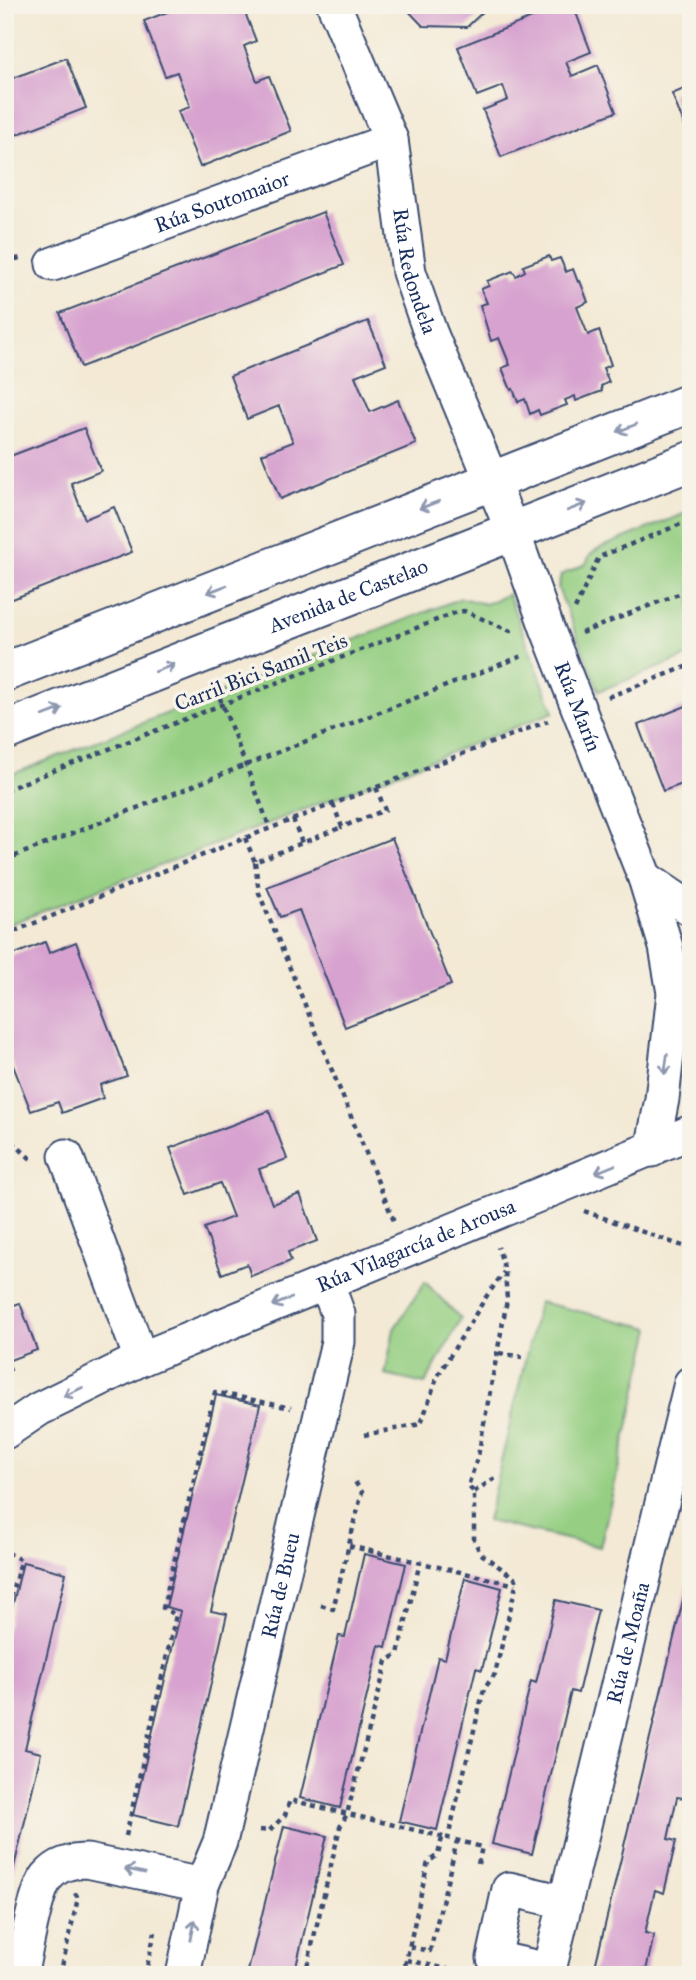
<svg xmlns="http://www.w3.org/2000/svg" width="696" height="1980" font-family="'IM FELL Great Primer',serif">
	<rect width="100%" height="100%" fill="#f7f3e8"/>
	<filter id="ink" filterUnits="userSpaceOnUse"><feTurbulence type="fractalNoise" baseFrequency=".0143" numOctaves="2"/><feDisplacementMap in="SourceGraphic" scale="14" xChannelSelector="R" yChannelSelector="G"/><feConvolveMatrix kernelMatrix="1 2 1 2 8 2 1 2 1" color-interpolation-filters="sRGB"/></filter>
	<filter id="wash" filterUnits="userSpaceOnUse"><feTurbulence type="fractalNoise" baseFrequency=".00686" numOctaves="4" result="noise"/><feDisplacementMap in="SourceGraphic" scale="28" xChannelSelector="R" yChannelSelector="G"/><feGaussianBlur stdDeviation="1.57" result="paint"/><feColorMatrix in="noise" values="0 0 0 0 0 0 0 0 0 0 0 0 0 0 0 0 0 1.4 0 .05"/><feComposite in="paint" operator="in"/></filter>
	<g filter="url(#wash)">
		<rect width="100%" height="100%" fill="#f3e9d4"/>
		<g fill="#96cf83" stroke="#587f70" stroke-width="2">
			<path d="M691 511V655L599 691 558 588 561 575 586 564 590 555 597 549Z"/>
			<path d="M508 594 554 712 5 926V777L461 598 485 604Z"/>
			<path d="M425 1282 461 1319 425 1384 385 1375 394 1329Z"/>
			<path d="M539 1302 651 1328 600 1547 487 1521Z"/>
		</g>
		<g id="blocks">
			<g fill="#d7a2cf">
				<path d="M185 5H242L256 41 244 46 257 81 269 76 291 131 200 167 178 111 190 107 177 72 165 76 144 21Z"/>
				<path d="M403 5H490L467 27 423 26Z"/>
				<path d="M565 5H573L591 52 566 62 572 76 598 65 616 112 501 157 483 110 508 100 503 86 477 96 458 47Z"/>
				<path d="M66 58 86 108 5 139V81Z"/>
				<path d="M691 86V131L687 132 672 94Z"/>
				<path d="M323 212 344 265 81 367 60 313Z"/>
				<path d="M549 256 551 261 560 258 566 272 573 269 578 282 580 281 588 302 577 307 588 335 599 330 611 365 603 368 609 382 601 386 602 391 576 401 575 396 565 400 567 405 540 415 538 410 530 414 525 399 518 402 513 389 511 390 502 368 510 365 499 338 491 341 480 305 487 303 481 289 489 286 487 281 513 271 516 276 525 271 523 266Z"/>
				<path d="M368 321 386 364 355 376 370 412 398 400 416 444 280 499 262 454 293 442 279 406 247 419 230 376Z"/>
				<path d="M84 428 101 471 71 483 85 519 114 507 132 552 5 602V552L10 550 5 538V458Z"/>
				<path d="M691 704V781L663 791 638 725Z"/>
				<path d="M392 838 451 985 345 1027 299 910 280 917 267 887Z"/>
				<path d="M45 942 49 953 76 942 127 1076 100 1085 103 1098 62 1113 58 1102 31 1111 5 1045V970L8 969 5 958Z"/>
				<path d="M269 1111 287 1159 259 1169 272 1204 300 1194 317 1241 288 1252 291 1261 251 1276 247 1264 222 1274 204 1228 233 1217 220 1183 188 1195 170 1148Z"/>
				<path d="M20 1303 37 1350 7 1361 11 1370 5 1372V1308Z"/>
				<path d="M216 1395 260 1405 211 1611 227 1614 178 1826 133 1815 181 1611 166 1607Z"/>
				<path d="M364 1554 406 1564 386 1647 379 1645 340 1808 300 1798 339 1636 345 1637Z"/>
				<path d="M23 1562 66 1573 25 1749 41 1753 6 1901 5 1637Z"/>
				<path d="M690 1571 691 1738 689 1747 691 1748V1780L686 1798 677 1797 668 1839 676 1841 664 1893 655 1890 645 1933 654 1935 645 1975H593Z"/>
				<path d="M465 1578 502 1588 482 1670 476 1668 437 1830 399 1821 438 1657 445 1659Z"/>
				<path d="M556 1600 598 1610 578 1693 571 1691 532 1854 492 1844 531 1681 536 1683Z"/>
				<path d="M284 1826 327 1836 294 1975H247Z"/>
			</g>
		</g>
	</g>
	<g filter="url(#ink)">
		<use href="#blocks" fill-opacity="0" stroke="#3b4b70" stroke-width="2"/>
		<g fill="none" stroke-linecap="round" stroke-linejoin="round">
			<g stroke="#3b4b70" stroke-width="37">
				<g id="minor">
					<path id="s1" d="M334 5 391 140 409 272 430 332 513 532 547 628 645 878 666 947 674 993 662 1099 652 1150"/>
					<path id="s2" d="M53 264 391 140"/>
					<path d="M645 878 691 909"/>
					<path d="M66 1156 141 1359"/>
					<path id="s3" d="M5 1432 39 1409 141 1359 691 1132"/>
					<path id="s4" d="M564 1902 509 1889 494 1958 549 1970 691 1383"/>
					<path d="M20 1975C26 1952 34 1894 47 1877 58 1864 71 1861 87 1861L202 1885"/>
					<path id="s5" d="M183 1975 202 1885 220 1842 338 1342V1314L327 1284"/>
				</g>
			</g>
			<g stroke="#3b4b70" stroke-width="42">
				<g id="major">
					<path d="M5 672 691 403"/>
					<path id="s6" d="M5 731 691 461"/>
				</g>
			</g>
			<g stroke="#3b4b70" stroke-width="4.5" stroke-dasharray="5 5" stroke-linecap="butt">
				<path d="M5 262 20 258"/>
				<path d="M575 609 599 557 691 520"/>
				<path d="M581 633 691 589"/>
				<path d="M216 688 270 828"/>
				<path d="M608 697 691 665"/>
				<path d="M5 790 457 612 464 611 513 632"/>
				<path d="M333 804 342 827 385 810 376 787"/>
				<path d="M293 819 302 843 342 827"/>
				<path d="M245 838 255 862 302 843"/>
				<path d="M5 860 522 656"/>
				<path d="M255 862 259 893 394 1221"/>
				<path d="M5 935 245 838 548 721"/>
				<path d="M5 1135 33 1161"/>
				<path d="M584 1211 691 1249"/>
				<path d="M499 1353 522 1357"/>
				<path d="M364 1435 421 1424 437 1377 486 1297 504 1272"/>
				<path d="M474 1492 495 1478"/>
				<path d="M349 1546 516 1585"/>
				<path d="M321 1605 333 1609 362 1492 353 1479"/>
				<path d="M5 1617 21 1560 7 1552 8 1465"/>
				<path d="M260 1830 269 1831 285 1815 290 1800 448 1838"/>
				<path d="M126 1836 176 1615 163 1608 215 1392 291 1408"/>
				<path d="M478 1864 482 1847 448 1838 484 1689 495 1674 516 1585V1579L480 1553 474 1539V1492L468 1486 478 1456 507 1300 505 1271 498 1247"/>
				<path d="M410 1947 430 1951 457 1841"/>
				<path d="M407 1960 452 1970"/>
				<path d="M60 1975 78 1898 75 1893"/>
				<path d="M145 1975 155 1932"/>
				<path d="M305 1975 340 1827 347 1814 387 1661 398 1654 420 1562"/>
				<path d="M403 1975 428 1862 438 1855 442 1838"/>
			</g>
			<use href="#minor" stroke="#fff" stroke-width="33"/>
			<use href="#major" stroke="#fff" stroke-width="38"/>
		</g>
		<defs><path id="oneway-shaft" d="M-6 0H5M1.5-3L5.5 0L1.5 3" fill="none" stroke-width="1.6" stroke-linecap="round" stroke-linejoin="round" transform="scale(1.75)"/></defs>
		<g stroke="#8d97ae">
			<use href="#oneway-shaft" transform="translate(627 428) rotate(158)"/>
			<use href="#oneway-shaft" transform="translate(429 505) rotate(159)"/>
			<use href="#oneway-shaft" transform="translate(577 507) rotate(-21)"/>
			<use href="#oneway-shaft" transform="translate(217 589) rotate(159)"/>
			<use href="#oneway-shaft" transform="translate(165 668) rotate(-21)"/>
			<use href="#oneway-shaft" transform="translate(53 712) rotate(-21)"/>
			<use href="#oneway-shaft" transform="translate(666 1064) rotate(98)"/>
			<use href="#oneway-shaft" transform="translate(605 1169) rotate(158)"/>
			<use href="#oneway-shaft" transform="translate(282 1302) rotate(158)"/>
			<use href="#oneway-shaft" transform="translate(73 1392) rotate(154)"/>
			<use href="#oneway-shaft" transform="translate(135 1871) rotate(-168)"/>
			<use href="#oneway-shaft" transform="translate(193 1930) rotate(-78)"/>
		</g>
	</g>
	<g text-anchor="middle" dominant-baseline="central" stroke-width="7" stroke-linejoin="round" paint-order="stroke">
		<g font-size="21" fill="#1b2f5e" stroke="#f7f3e8">
			<text stroke="none"><textPath href="#s2" startOffset="180">Rúa Soutomaior</textPath></text>
			<text stroke="none"><textPath href="#s1" startOffset="280">Rúa Redondela</textPath></text>
			<text stroke="none"><textPath href="#s6" startOffset="369">Avenida de Castelao</textPath></text>
			<text transform="translate(261 672) rotate(-21)">Carril Bici Samil Teis</text>
			<text stroke="none"><textPath href="#s1" startOffset="746">Rúa Marín</textPath></text>
			<text stroke="none"><textPath href="#s3" startOffset="452">Rúa Vilagarcía de Arousa</textPath></text>
			<text stroke="none"><textPath href="#s5" startOffset="402">Rúa de Bueu</textPath></text>
			<text stroke="none"><textPath href="#s4" startOffset="520">Rúa de Moaña</textPath></text>
		</g>
	</g>
	<rect width="696" height="1980" fill="none" stroke="#f7f3e8" stroke-width="28"/>
</svg>
